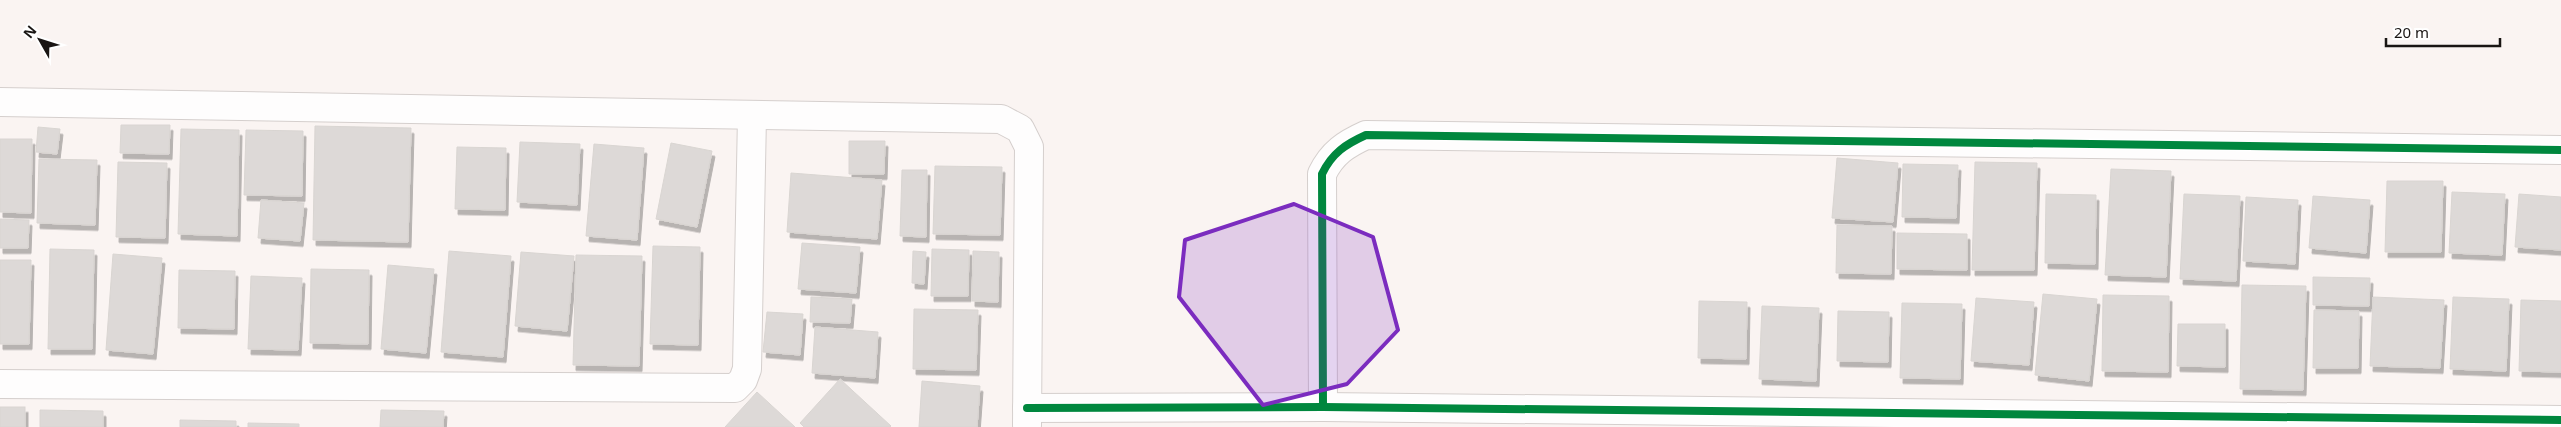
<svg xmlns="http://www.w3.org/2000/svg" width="2561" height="427" font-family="'Noto Sans',sans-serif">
	<defs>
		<filter id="shadow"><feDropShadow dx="3" dy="5.5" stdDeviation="0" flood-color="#0004"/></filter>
	</defs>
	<rect width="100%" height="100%" fill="#faf4f2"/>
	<g fill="#ddd9d7" stroke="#d9d5d2" filter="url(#shadow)">
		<path d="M121 125H170L169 154 120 153Z"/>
		<path d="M315 126 411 128 408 242 313 240Z"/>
		<path d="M38 127 60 129 57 154 36 152Z"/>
		<path d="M181 129 239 130 237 236 178 234Z"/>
		<path d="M246 130 303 131 302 196 244 195Z"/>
		<path d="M0 139H32L31 213 0 212Z"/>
		<path d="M849 141H885L884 174H849Z"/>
		<path d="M520 142 580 144 577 205 517 202Z"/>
		<path d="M671 143 712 151 697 227 656 219Z"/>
		<path d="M594 144 644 148 637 240 586 236Z"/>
		<path d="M457 147 506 148 505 210 455 209Z"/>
		<path d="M1837 158 1898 163 1893 222 1832 218Z"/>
		<path d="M39 159 97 160 95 225 37 223Z"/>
		<path d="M118 162 167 163 165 238 116 237Z"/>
		<path d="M1975 162 2037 163 2034 270H1972Z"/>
		<path d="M1903 164 1958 165 1956 218 1902 217Z"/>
		<path d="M935 166 1002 167 1000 235 933 234Z"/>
		<path d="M2111 169 2171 171 2166 277 2105 275Z"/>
		<path d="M902 170H927L926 237 900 236Z"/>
		<path d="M791 173 882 180 877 239 787 232Z"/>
		<path d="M2387 181H2443L2441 252H2385Z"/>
		<path d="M2452 192 2505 194 2502 255 2449 253Z"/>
		<path d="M2046 194 2096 195 2095 264 2045 263Z"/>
		<path d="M2184 194 2240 196 2236 281 2180 279Z"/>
		<path d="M2519 194 2561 197V250L2515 247Z"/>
		<path d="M2313 196 2370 200 2366 253 2309 248Z"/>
		<path d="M2246 197 2298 200 2295 264 2243 261Z"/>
		<path d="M261 200 304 203 300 241 258 238Z"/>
		<path d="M0 219 29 220 28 248H0Z"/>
		<path d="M1837 225 1892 226 1891 274 1836 273Z"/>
		<path d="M1897 233 1967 234V270L1897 269Z"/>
		<path d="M802 243 860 247 856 293 798 289Z"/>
		<path d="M653 246 700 247 698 345 650 344Z"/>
		<path d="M50 249 94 250 92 349H48Z"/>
		<path d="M932 249 969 250 968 296H931Z"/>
		<path d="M449 251 511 256 503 357 441 352Z"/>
		<path d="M913 251 926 252 924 284 912 283Z"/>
		<path d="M973 251 999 252 998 302 972 301Z"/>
		<path d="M521 252 574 256 567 331 515 326Z"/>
		<path d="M113 254 162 258 153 354 106 350Z"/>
		<path d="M576 255 642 256 639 366 573 365Z"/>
		<path d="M0 260H31L29 344H0Z"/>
		<path d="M388 265 434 269 426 353 381 349Z"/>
		<path d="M311 269 369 270 368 344 310 343Z"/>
		<path d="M179 270 235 271 234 329 178 328Z"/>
		<path d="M251 276 302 278 298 350 248 349Z"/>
		<path d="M2313 277 2370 278 2369 306 2313 305Z"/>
		<path d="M2242 285 2306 286 2303 390 2240 389Z"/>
		<path d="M2043 294 2097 299 2089 381 2035 375Z"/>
		<path d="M2103 295 2169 296 2168 372 2102 371Z"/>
		<path d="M811 297 852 299 850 323 810 322Z"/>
		<path d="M2373 297 2444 300 2440 368 2370 366Z"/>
		<path d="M2453 297 2509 299 2506 371 2450 369Z"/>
		<path d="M1976 298 2034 302 2029 365 1971 361Z"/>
		<path d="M2521 300 2561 301V372L2519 371Z"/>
		<path d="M1699 301 1747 302 1746 359 1698 358Z"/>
		<path d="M1902 303 1962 304 1960 379 1900 378Z"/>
		<path d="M1762 306 1819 308 1816 381 1759 379Z"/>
		<path d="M914 309 978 310 976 370 913 369Z"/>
		<path d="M2314 310 2359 311 2358 368H2313Z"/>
		<path d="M1838 311 1889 312 1888 362 1837 361Z"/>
		<path d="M767 312 803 314 800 355 763 352Z"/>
		<path d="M2178 324H2225V367L2177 366Z"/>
		<path d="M815 327 878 332 875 378 812 373Z"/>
		<path d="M840 379 891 426 890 427H804L800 423Z"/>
		<path d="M922 381 980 386 977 427H919Z"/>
		<path d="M757 392 795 427H725Z"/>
		<rect x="0" y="407" width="25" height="20"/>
		<path d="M40 410 103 411V427H40Z"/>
		<path d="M381 410 444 411 443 427H380Z"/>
		<path d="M180 420 236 421V427H180Z"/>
		<path d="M248 423 299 424V427H248Z"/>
	</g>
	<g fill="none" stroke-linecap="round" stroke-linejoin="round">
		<g stroke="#d5cfcd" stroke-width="30">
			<g id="minor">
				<path d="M0 102 1001 119 1020 129 1029 147 1027 425"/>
				<path d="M0 384 735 388 743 380 747 369 752 116"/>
				<path d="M1323 407 1322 174C1332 153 1346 144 1366 135L2561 150"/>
				<path d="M1027 408 1323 407 2561 420"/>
			</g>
		</g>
		<use href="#minor" stroke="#fefdfd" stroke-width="28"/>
		<g stroke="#fff" stroke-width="11">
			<g id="cycleway">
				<path d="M1323 407 1322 174C1332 153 1346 144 1366 135L2561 150"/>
				<path d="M1027 408 1323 407 2561 420"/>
			</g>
		</g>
		<use href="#cycleway" stroke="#00873e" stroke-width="8"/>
	</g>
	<path fill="#7b2cbf" fill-opacity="0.2" stroke="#7b2cbf" stroke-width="4" stroke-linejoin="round" d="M1294 204 1373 237 1398 330 1347 384 1263 405 1179 297 1185 240Z"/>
	<g transform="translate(40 40) rotate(309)" stroke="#ffffff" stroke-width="4" paint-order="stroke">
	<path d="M0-4L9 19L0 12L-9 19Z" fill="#191513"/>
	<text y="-8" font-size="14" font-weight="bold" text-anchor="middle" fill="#191513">N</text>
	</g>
	<path d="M2386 38v8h114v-8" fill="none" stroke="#191513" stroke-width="2.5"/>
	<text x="2394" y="38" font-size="15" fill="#191513" stroke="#ffffff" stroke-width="4" paint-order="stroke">20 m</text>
</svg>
